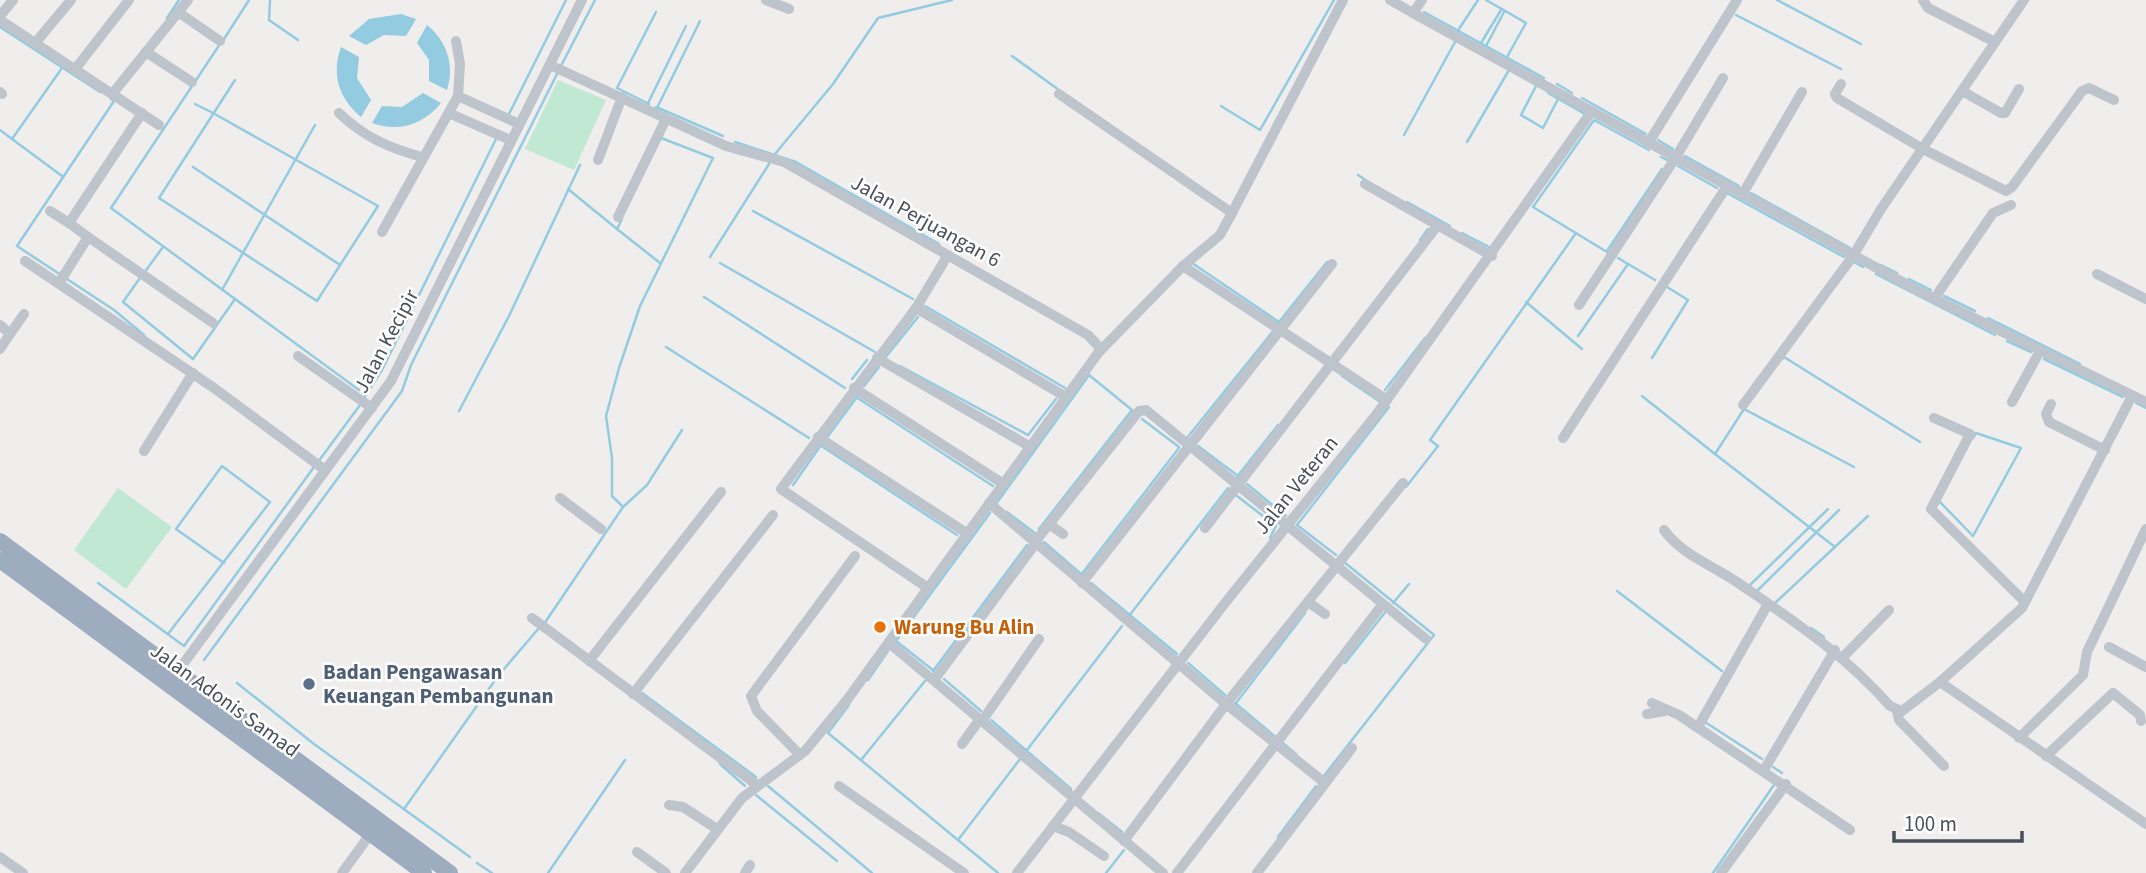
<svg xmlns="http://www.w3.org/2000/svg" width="2146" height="873" font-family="'Source Sans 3',sans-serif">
	<rect width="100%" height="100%" fill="#f0eded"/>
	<g fill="#c0e8d2">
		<path d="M558 80 606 100 574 170 525 149Z"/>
		<path d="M118 488 172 527 126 589 74 550Z"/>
	</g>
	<g fill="#93cbe0">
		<path d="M401 14 416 19 406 36 384 35 366 45 349 36 369 19Z"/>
		<path d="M427 25C447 41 455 66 447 90L429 81V60L417 43Z"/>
		<path d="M341 47 359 57 357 78 371 100 361 117C339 98 331 75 341 47Z"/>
		<path d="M423 93 441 103C424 124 399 133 372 123L382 106 402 107Z"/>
	</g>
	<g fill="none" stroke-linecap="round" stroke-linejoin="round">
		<g stroke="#93cbe0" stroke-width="2.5">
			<path d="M270 0 269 20 298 40"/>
			<path d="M1486 0 1526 23 1507 57"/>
			<path d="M1777 0 1861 44"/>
			<path d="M1424 12 1544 78"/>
			<path d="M1736 15 1841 69"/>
			<path d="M167 18 179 0"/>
			<path d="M0 27 100 92"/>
			<path d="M1459 29 1478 0"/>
			<path d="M224 39 249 0"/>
			<path d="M1481 43 1501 10"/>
			<path d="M220 44 111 208 359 390"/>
			<path d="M1486 46 1504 12"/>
			<path d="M1012 56 1059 90"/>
			<path d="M561 66 595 0"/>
			<path d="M1557 84 1572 93"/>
			<path d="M1536 86 1521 115 1543 128 1558 99"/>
			<path d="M1548 93 1585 114"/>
			<path d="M1582 98 1646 134"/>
			<path d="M111 99 114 101 17 246 114 310 144 335"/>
			<path d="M648 103 686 26"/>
			<path d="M195 104 213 113 378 206 317 301 159 198 235 80"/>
			<path d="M649 104 617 88 656 12"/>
			<path d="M1221 106 1260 130 1334 0"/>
			<path d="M656 107 723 136"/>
			<path d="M657 108 700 21"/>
			<path d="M508 116 566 0"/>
			<path d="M0 130 12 139 62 68"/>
			<path d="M1404 135 1455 42"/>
			<path d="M12 139 62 176"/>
			<path d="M1658 140 1673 149"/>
			<path d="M735 142 796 162 939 244"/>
			<path d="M1467 142 1509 70"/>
			<path d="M775 154 833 84 878 18 952 0"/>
			<path d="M1685 156 1739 186"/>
			<path d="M1661 157 1669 161"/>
			<path d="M1678 166 1717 188"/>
			<path d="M193 167 340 265"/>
			<path d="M1358 175 1367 181"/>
			<path d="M568 189 617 229 622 219"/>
			<path d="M1727 193 1844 257"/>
			<path d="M1751 193 1850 248"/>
			<path d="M1407 202 1450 226"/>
			<path d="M753 211 913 299"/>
			<path d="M617 229 660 263"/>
			<path d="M1462 233 1491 248"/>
			<path d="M1420 240 1428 229"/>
			<path d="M1607 251 1662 169"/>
			<path d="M1607 252 1533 207 1594 120 1649 150"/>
			<path d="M710 257 769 164"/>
			<path d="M1618 258 1655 280"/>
			<path d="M1854 262 1863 267"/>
			<path d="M720 263 875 352"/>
			<path d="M1192 263 1279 322"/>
			<path d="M1881 265 1897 273"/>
			<path d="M144 273 163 247"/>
			<path d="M1876 274 1995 335"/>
			<path d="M140 278 123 302 193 359 235 299"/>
			<path d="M1909 279 1931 290"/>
			<path d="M222 290 315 125"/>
			<path d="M1944 296 1975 311"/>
			<path d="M704 297 845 388"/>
			<path d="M1526 302 1582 349"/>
			<path d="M925 306 1065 388"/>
			<path d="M1988 318 2080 364"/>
			<path d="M1279 322 1327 262"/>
			<path d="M1578 336 1628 264"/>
			<path d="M2007 341 2031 352"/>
			<path d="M666 347 809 438"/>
			<path d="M885 358 918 317"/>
			<path d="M1652 358 1688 300 1667 287"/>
			<path d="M1782 359 1784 357 1920 442"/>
			<path d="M2044 359 2123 397"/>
			<path d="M900 366 1028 435 1056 399"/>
			<path d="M1342 376 1379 401"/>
			<path d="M852 379 867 360"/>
			<path d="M864 386 879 367"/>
			<path d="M1385 390 1425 338"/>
			<path d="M1642 396 1715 454"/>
			<path d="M856 397 993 486"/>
			<path d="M363 399 382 370 497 137"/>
			<path d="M2136 403 2146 408"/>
			<path d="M459 411 509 316 580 165"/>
			<path d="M1142 419 1179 447"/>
			<path d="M828 436 857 397"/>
			<path d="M1187 438 1274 330"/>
			<path d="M820 445 957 535"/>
			<path d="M1198 446 1238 476"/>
			<path d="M318 462 360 405"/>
			<path d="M1237 477 1278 425"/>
			<path d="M1247 484 1286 516"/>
			<path d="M793 485 821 445"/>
			<path d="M1406 487 1438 446 1430 440 1576 233"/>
			<path d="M1237 496 1276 526 1270 538"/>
			<path d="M1939 501 1973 536 2021 448 1976 433 1973 438"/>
			<path d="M996 504 1089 375 1132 410"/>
			<path d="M623 507 647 485 682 430"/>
			<path d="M1007 512 1036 534"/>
			<path d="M1297 525 1389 407"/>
			<path d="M1297 525 1336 555"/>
			<path d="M1039 529 1132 410"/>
			<path d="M1044 542 1081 574"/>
			<path d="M1835 547 1715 454 1744 409 1854 467"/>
			<path d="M1081 575 1179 448"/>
			<path d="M98 583 184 646 314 467"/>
			<path d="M1091 583 1177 654"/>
			<path d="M1750 585 1828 509"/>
			<path d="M1617 591 1722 671"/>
			<path d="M1757 591 1839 510"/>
			<path d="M1393 603 1409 584"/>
			<path d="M1775 603 1868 516"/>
			<path d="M1129 616 1228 488"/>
			<path d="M544 624 623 507 612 496V458L606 416 619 368 640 306 713 158 661 138"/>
			<path d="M1811 628 1824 637"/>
			<path d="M168 634 270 502 222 466 176 529 224 563"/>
			<path d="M896 641 990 513"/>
			<path d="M896 641 934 671"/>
			<path d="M204 660 402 391 411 365 558 72"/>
			<path d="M1188 663 1225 695"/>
			<path d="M1345 663 1387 610"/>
			<path d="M933 671 1027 545"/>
			<path d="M944 679 981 711"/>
			<path d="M868 680 888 651"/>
			<path d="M237 683 314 744 470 857"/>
			<path d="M642 693 756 777"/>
			<path d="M1235 703 1296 754"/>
			<path d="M1236 703 1305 613"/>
			<path d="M849 705 828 733 998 873"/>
			<path d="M991 720 1071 789"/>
			<path d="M1705 722 1762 759"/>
			<path d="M861 760 925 681"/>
			<path d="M720 764 745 786"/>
			<path d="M1773 767 1782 773"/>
			<path d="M1323 777 1434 635 1344 562"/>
			<path d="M768 786 872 873"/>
			<path d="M756 795 837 861"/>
			<path d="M404 809 498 676 539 628"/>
			<path d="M1098 813 1122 832"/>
			<path d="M1278 837 1316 786"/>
			<path d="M958 840 1122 626"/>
			<path d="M477 863 492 873"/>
			<path d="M548 873 625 760"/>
			<path d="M1106 873 1124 850"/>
			<path d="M1713 873 1774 785"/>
		</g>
		<g stroke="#bdc4cb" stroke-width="10">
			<path d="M766 0 789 9"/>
			<path d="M1390 0 1413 13 1422 0"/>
			<path d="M1923 0 1928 8 1995 42"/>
			<path d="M178 12 220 41"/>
			<path d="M1413 13 1917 290 2146 402"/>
			<path d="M0 16 13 0"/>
			<path d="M0 20 159 125"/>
			<path d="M36 42 71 0"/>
			<path d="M146 52 192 82"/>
			<path d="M550 65 726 146 784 162 1088 335 1101 349 847 700 805 751 742 798 685 873"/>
			<path d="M76 68 129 0"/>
			<path d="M1841 84 1835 94 1837 98 1923 149 2006 191 2012 187 2082 91 2089 88 2114 100"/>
			<path d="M1962 91 2001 113H2005L2019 89"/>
			<path d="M0 92 2 94"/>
			<path d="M113 93 188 0"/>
			<path d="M1059 94 1232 213 1220 235 1183 266 1099 352"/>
			<path d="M458 96 519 124"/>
			<path d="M339 113C364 137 389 148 422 157"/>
			<path d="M451 114 510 140"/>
			<path d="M1649 142 1737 0"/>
			<path d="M598 160 622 97"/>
			<path d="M1365 184 1492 256"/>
			<path d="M1742 195 1802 92"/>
			<path d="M50 211 69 223 142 113"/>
			<path d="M1232 213 1343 0"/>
			<path d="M618 217 666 119"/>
			<path d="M382 232 458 96 460 64 456 41"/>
			<path d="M88 237 213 323"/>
			<path d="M25 261 214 388 325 470"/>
			<path d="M1183 266 1387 400"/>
			<path d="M2097 274 2146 299"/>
			<path d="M59 283 88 237 69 223"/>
			<path d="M1934 299 1993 213 2011 205"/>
			<path d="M1579 305 1676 157 1723 78"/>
			<path d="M916 308 1066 397"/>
			<path d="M0 325 10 334 0 349"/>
			<path d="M10 334 24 314"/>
			<path d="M298 356 372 408"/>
			<path d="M877 358 1029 446"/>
			<path d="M854 388 1002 483"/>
			<path d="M2012 402 2040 351"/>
			<path d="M2051 404 2046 414 2049 422 2105 450"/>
			<path d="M1743 405 1853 256 1881 209 2024 0"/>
			<path d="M1934 418 1970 434 1931 509 2025 602"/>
			<path d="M818 437 968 534"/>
			<path d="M1563 438 1727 186"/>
			<path d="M144 451 193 373"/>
			<path d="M560 498 601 529"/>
			<path d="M989 503 1226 704 1325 783"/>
			<path d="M1049 524 1063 534"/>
			<path d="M1205 528 1437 226"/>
			<path d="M1664 530C1682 555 1712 565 1737 582 1795 622 1843 653 1890 706L1902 711 1940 682 2022 608 2132 396"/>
			<path d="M1035 542 1139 411 1146 410 1426 639"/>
			<path d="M1082 583 1332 264"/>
			<path d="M928 588 781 489 916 308 948 255"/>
			<path d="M1308 602 1325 614"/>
			<path d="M532 618 757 785"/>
			<path d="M889 643 1163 873"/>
			<path d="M2109 647 2146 667"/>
			<path d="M1843 657 1889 610"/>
			<path d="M589 661 721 492"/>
			<path d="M178 671 391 381 582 0"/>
			<path d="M934 680 1036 543"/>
			<path d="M1940 682 2146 824"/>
			<path d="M633 694 773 515"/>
			<path d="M1652 703 1679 715 1850 830"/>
			<path d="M1897 711 1899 720 1944 766"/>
			<path d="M1647 714 1665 711"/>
			<path d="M982 721 1039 639"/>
			<path d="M1698 727 1768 604"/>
			<path d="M2019 738 2083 675 2087 652 2146 529"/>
			<path d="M962 744 980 719"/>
			<path d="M800 755 757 711 751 696 855 556"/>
			<path d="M2046 756 2113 693 2140 715 2141 721"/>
			<path d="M1764 770 1835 650"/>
			<path d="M839 786 964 873"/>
			<path d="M669 805 683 807 717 829"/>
			<path d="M1053 826 1069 832 1104 856"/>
			<path d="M1124 841 1226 704 1403 483"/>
			<path d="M637 852 666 873"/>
			<path d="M0 857 23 873"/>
			<path d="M342 873 371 833"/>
			<path d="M745 873 750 865"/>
			<path d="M1017 873 1225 603 1376 415 1592 111"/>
			<path d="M1177 873 1382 605"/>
			<path d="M1257 873 1352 748"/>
			<path d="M1721 873 1786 784"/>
		</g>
		<g stroke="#9eacc0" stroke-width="16">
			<path d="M0 541 450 873"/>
			<path d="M0 560 424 873"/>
		</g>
	</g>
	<circle fill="#e8710a" stroke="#fff" stroke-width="2.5" cx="880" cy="627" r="7"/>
	<circle fill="#5c6f8a" stroke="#fff" stroke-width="2.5" cx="309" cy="684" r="7"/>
	<g text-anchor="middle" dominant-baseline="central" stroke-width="5" stroke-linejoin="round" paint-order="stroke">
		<g font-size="21" fill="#484f58" stroke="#fff">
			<text transform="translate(926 221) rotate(29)">Jalan Perjuangan 6</text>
			<text transform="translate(386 341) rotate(-62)">Jalan Kecipir</text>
			<text transform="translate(1296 485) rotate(-51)">Jalan Veteran</text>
			<text transform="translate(225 700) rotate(36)">Jalan Adonis Samad</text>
		</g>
		<g font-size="21" font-weight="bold" fill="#c56008" stroke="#fff" text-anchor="start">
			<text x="894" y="627">Warung Bu Alin</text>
		</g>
		<g font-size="21" font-weight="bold" fill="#4e5e75" stroke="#fff" text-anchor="start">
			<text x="323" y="672">Badan Pengawasan<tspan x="323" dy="24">Keuangan Pembangunan</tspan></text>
		</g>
	</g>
	<path d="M1894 831v10h128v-10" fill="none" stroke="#484f58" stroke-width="3.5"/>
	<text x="1904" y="831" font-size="21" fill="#484f58" stroke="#ffffff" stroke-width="5" paint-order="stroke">100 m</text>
</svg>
